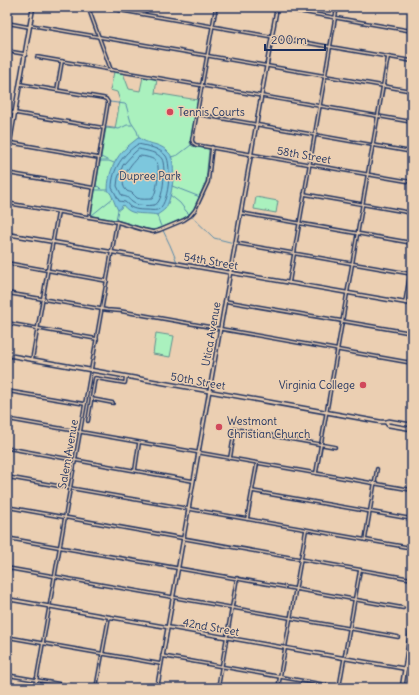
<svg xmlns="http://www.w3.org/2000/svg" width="419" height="695" font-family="Delius,sans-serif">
	<rect width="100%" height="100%" fill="#ebcfb2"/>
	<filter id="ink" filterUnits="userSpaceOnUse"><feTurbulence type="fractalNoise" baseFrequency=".025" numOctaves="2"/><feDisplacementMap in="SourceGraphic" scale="8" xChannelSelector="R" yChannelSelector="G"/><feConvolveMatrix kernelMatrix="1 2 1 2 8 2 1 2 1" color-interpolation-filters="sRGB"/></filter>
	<g filter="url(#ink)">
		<g fill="#aaf1be" stroke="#62908e">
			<path d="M114 72 123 73 129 89 140 91 143 77 157 79 155 93 198 100 190 143 192 146 209 149 206 181 194 209 186 217 159 229 154 230 143 228 120 221 93 216 91 214 106 128 115 129 120 101 117 92 110 90Z"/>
			<path d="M256 197 278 201 276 213 254 209Z"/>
			<path d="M156 333 174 336 170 357 153 354Z"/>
		</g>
		<path fill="#7dc7dd" stroke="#568aaa" d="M138 138H140C145 144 159 143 166 150 167 151 169 153 170 154 177 164 172 200 165 209 163 211 160 213 157 215 145 212 131 217 123 205L122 206 121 208 118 210C114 204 113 195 108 190 108 173 115 157 128 146 131 143 135 141 138 138Z"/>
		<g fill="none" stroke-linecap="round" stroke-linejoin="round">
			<g stroke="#426c91" stroke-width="1">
				<path d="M138 144C147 146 160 148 166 156 172 164 169 207 157 210 154 211 150 210 147 210 142 210 134 210 129 206 128 205 127 203 125 202L119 201 114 191 112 188C112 169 123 154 138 144Z"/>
				<path d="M139 149C146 151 158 152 162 159 166 166 164 204 154 205 147 206 137 206 132 202 127 198 129 197 122 196L117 186 118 178 123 165 133 154Z"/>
				<path d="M139 156C144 156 154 158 157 162 160 168 157 194 152 199 148 199 141 200 137 198 135 196 134 195 132 193 131 192 128 192 127 191 116 182 132 162 139 156Z"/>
			</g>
			<g stroke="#568aaa" stroke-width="1">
				<path d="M110 102 125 104 126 105 131 122 137 131 139 138"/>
				<path d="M106 127 119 129 127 125H132"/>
				<path d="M101 157 107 160"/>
				<path d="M171 157 178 155 195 142"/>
				<path d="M100 161H109L114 163"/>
				<path d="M96 186 99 187 102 190"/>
				<path d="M172 186 200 197"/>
				<path d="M95 190H108"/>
				<path d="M170 195 180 203 186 211 214 238 234 243"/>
				<path d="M92 215 113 198"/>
				<path d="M157 215 160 224 169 243 170 245 177 262"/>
				<path d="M116 220 118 210"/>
			</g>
			<g stroke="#1b2f5e" stroke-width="4.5">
				<g id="minor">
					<path d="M88 7 111 70"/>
					<path d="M101 7 412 61"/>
					<path d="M216 7 192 140 193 143 196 145 412 182"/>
					<path d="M274 7 412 31"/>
					<path d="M7 23 29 27"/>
					<path d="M30 25 412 91"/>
					<path d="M7 51 25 54"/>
					<path d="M37 57 412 122"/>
					<path d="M7 82H9"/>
					<path d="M20 84 103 98 106 99 108 102 89 217"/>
					<path d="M57 90 62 61"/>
					<path d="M15 113 104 128"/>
					<path d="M197 114 412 152"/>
					<path d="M7 142 99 158"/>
					<path d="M7 173 94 188"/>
					<path d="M304 194 412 213"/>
					<path d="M7 203 117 222 144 230 153 232 160 230 184 220 190 216 195 210 208 182 212 147"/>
					<path d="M241 213 412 243"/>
					<path d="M235 243 412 274"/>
					<path d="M7 263 107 281"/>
					<path d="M289 283 337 7"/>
					<path d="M7 293 107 310 120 311 412 363"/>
					<path d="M225 301 412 333"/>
					<path d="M405 303 412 263"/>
					<path d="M7 323 97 339"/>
					<path d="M32 360 58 212"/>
					<path d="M7 391 85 404"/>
					<path d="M92 399 113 403"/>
					<path d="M7 419 412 490"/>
					<path d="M88 421 95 378 125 383 126 377"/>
					<path d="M7 448 193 481"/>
					<path d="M230 458 235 429 335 447"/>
					<path d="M135 470 139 443"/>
					<path d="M316 473 388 57"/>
					<path d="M7 477 412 548"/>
					<path d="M252 491 412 519"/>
					<path d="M7 507 412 579"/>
					<path d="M247 519 257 464"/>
					<path d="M7 538 403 608"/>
					<path d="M365 540 377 469"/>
					<path d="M7 568 398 637"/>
					<path d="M7 637 161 664"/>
					<path d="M162 656 343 688"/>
					<path d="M7 675 83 688"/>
					<path d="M157 686 170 688"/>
					<path d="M35 688 117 222"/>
					<path d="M96 688 109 617"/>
					<path d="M218 688 237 578"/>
					<path d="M278 688 306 530"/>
					<path d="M339 688 360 570"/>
				</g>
			</g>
			<g stroke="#1b2f5e" stroke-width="5">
				<g id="tertiary">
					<path d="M7 112 15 113"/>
					<path d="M7 234 412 304"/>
					<path d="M7 599 412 670"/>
					<path d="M157 688 277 7"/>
				</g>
			</g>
			<g stroke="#1b2f5e" stroke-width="5.5">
				<g id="secondary">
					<path d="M7 158 33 7"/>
					<path d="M7 355 381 422H386L389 421 412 425"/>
					<path d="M386 422 388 425 412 429"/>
					<path d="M402 688 412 621"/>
				</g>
			</g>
			<use href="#minor" stroke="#ebcfb2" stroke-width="1.5"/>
			<use href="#tertiary" stroke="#ebcfb2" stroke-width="2"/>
			<use href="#secondary" stroke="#ebcfb2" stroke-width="2.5"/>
		</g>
	</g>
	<g fill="#d1495b" stroke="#ebcfb2" stroke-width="1.5">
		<circle cx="170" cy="112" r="4"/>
		<circle cx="363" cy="385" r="4"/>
		<circle cx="219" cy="427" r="4"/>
	</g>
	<g text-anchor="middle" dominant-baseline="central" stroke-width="3" stroke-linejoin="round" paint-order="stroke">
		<g font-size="11" fill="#1b2f5e" stroke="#ebcfb2" text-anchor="start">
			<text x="178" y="112">Tennis Courts</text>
			<text x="355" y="385" text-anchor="end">Virginia College</text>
			<text x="227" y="421">Westmont<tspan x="227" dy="13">Christian Church</tspan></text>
		</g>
		<g font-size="11" fill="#1b2f5e" stroke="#ebcfb2">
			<text transform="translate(304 155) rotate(10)">58th Street</text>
			<text transform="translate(211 261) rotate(10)">54th Street</text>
			<text transform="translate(211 334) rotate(-80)">Utica Avenue</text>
			<text transform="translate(198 381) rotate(10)">50th Street</text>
			<text transform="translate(68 454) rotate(-80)">Salem Avenue</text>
			<text transform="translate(211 627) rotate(10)">42nd Street</text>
		</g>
		<g font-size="11" fill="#294268" stroke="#ebcfb2">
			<text x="150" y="176">Dupree Park</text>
		</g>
	</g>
	<rect width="419" height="695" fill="none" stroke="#ebcfb2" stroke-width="24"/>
	<rect x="12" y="12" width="395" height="671" fill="none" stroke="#1b2f5e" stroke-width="1.5" filter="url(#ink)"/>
	<path d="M265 44v6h60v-6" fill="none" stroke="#1b2f5e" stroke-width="2"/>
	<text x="271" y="44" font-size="12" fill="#1b2f5e" stroke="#ebcfb2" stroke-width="3" paint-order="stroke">200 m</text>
</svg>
